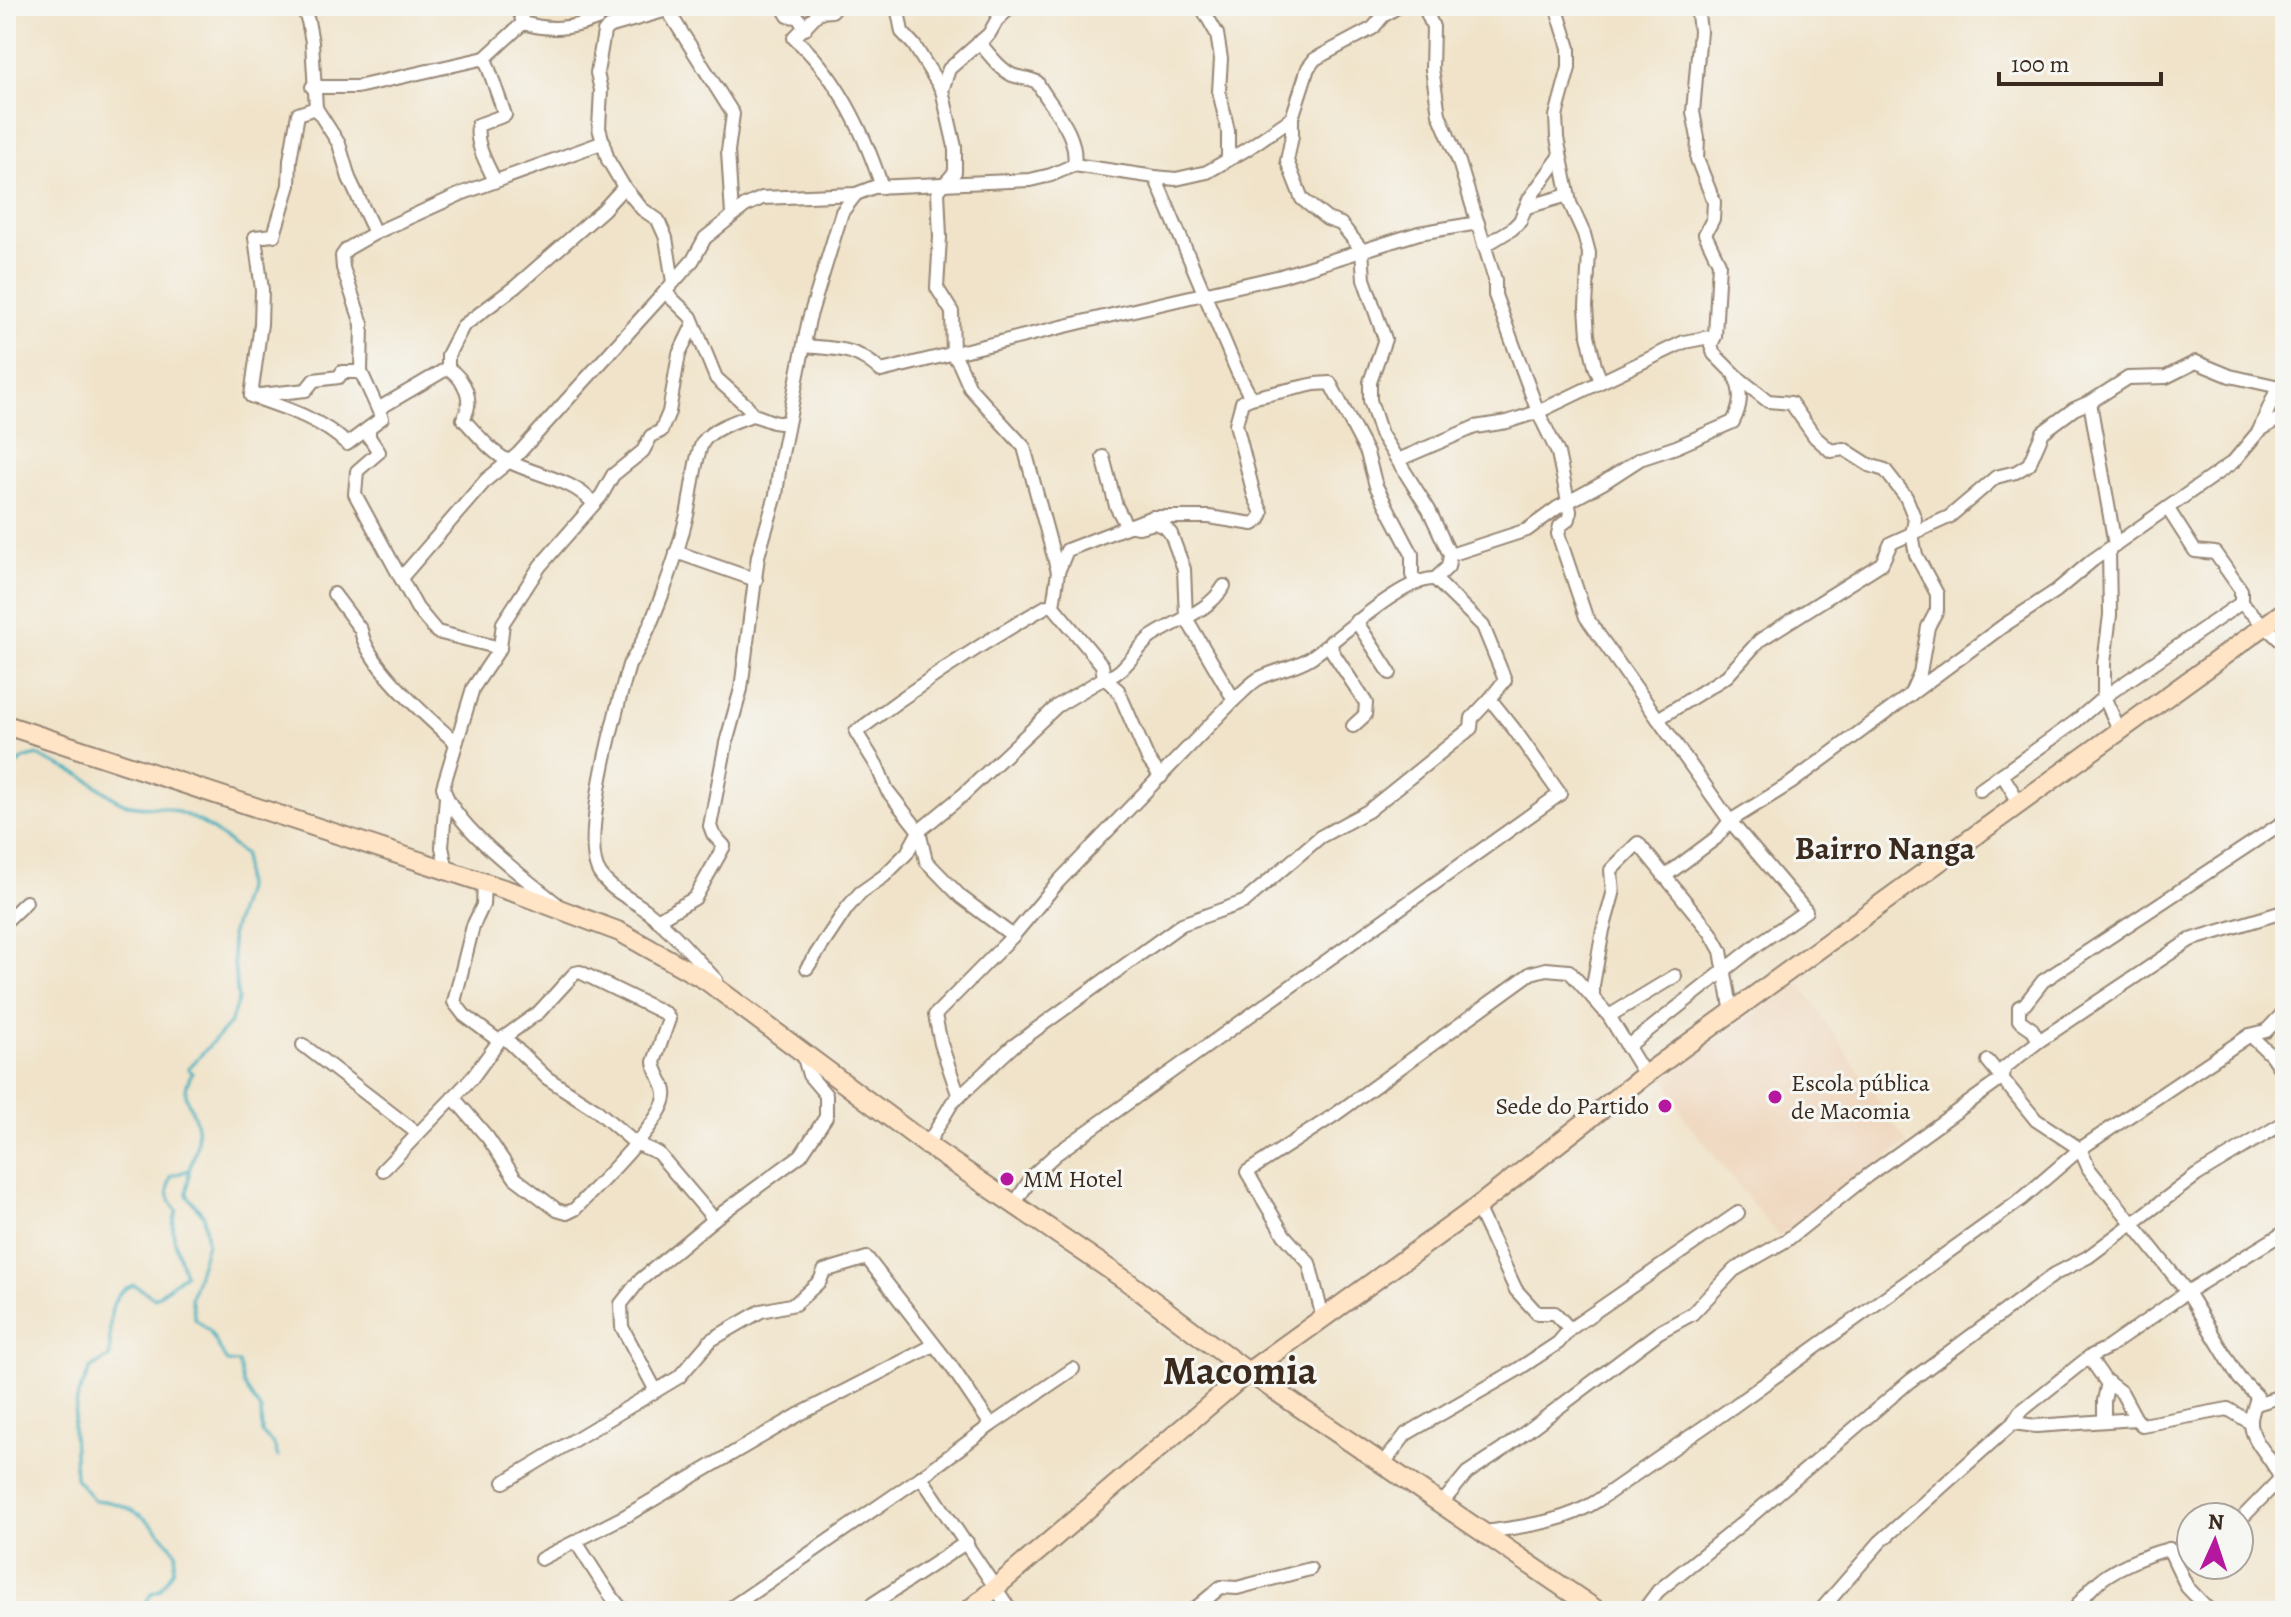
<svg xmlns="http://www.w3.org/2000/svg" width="2291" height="1617" font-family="Alegreya,serif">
	<rect width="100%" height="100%" fill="#f6f6f2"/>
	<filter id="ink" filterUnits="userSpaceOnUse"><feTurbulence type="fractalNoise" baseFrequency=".0125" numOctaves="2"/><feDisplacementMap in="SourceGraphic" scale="16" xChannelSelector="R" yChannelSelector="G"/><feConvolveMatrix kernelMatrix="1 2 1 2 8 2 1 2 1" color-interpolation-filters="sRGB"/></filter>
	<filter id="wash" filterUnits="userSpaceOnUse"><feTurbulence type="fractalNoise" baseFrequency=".006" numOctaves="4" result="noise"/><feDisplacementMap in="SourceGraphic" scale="32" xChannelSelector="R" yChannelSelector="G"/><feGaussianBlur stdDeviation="1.8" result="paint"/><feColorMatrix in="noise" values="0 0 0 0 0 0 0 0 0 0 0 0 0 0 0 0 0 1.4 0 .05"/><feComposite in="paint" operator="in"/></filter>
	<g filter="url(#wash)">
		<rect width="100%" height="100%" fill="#f0e3c9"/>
		<path fill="#efd6bc" d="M1800 983 1907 1143 1779 1237 1685 1119 1663 1075Z"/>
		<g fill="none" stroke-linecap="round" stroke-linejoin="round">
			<g stroke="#40aebd" stroke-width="3">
				<path d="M6 773 23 759 37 755C50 762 63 767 76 773 93 780 106 795 123 803 137 809 151 805 165 808 196 815 221 835 244 855L245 888 231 936 238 1000 230 1023 188 1069 192 1073C177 1101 194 1102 197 1127 199 1143 194 1155 189 1170L171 1176C166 1190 168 1200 177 1211 167 1230 179 1255 185 1274L155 1298 134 1285C103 1294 111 1331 110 1357L91 1368 78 1395 73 1427 75 1478 94 1500C132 1502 154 1522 176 1552L173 1571 160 1590 152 1593 140 1611"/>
				<path d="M189 1172 187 1195 204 1216 207 1243 191 1298 195 1319 209 1330 227 1362 239 1363 243 1384 261 1411 262 1433 274 1445 278 1457"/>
			</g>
		</g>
	</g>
	<g filter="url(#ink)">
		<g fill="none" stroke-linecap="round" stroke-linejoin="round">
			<g stroke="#968674" stroke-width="16">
				<g id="street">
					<path d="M302 6 308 21 312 42 316 108 339 144 349 178 375 233 347 249 342 256 343 268 362 324 361 372 382 418 347 444C321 419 285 408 251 396L306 390 314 380 339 377 342 372H361"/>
					<path d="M665 6 733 114 728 151 732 215"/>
					<path d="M782 6 788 16 798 17 805 29"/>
					<path d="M836 6 832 11 819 12 794 38C838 76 864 132 882 187"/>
					<path d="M897 6 902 32 914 45 942 90"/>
					<path d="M1012 6 997 20 989 34 949 69 942 90 955 147V172L938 191 940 237 937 288 952 312 953 355 959 363 970 388 1024 447 1058 572 1053 606 1102 665 1104 678 1057 706 963 795 919 831 926 861 961 897 1013 936"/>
					<path d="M1201 6 1217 34 1221 59 1219 91 1228 131V158"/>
					<path d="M1424 6 1433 27 1432 69 1439 114 1459 162 1495 280V295L1538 412 1558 453 1570 511 1569 519 1560 526 1558 534 1586 617 1730 821 1806 911 1758 944 1627 1047"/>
					<path d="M1556 6 1569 48V68L1556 116 1557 138 1570 203 1584 234 1589 253 1586 307 1588 335 1595 366 1601 381"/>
					<path d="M1697 6 1700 31 1693 112 1698 138 1697 159 1714 202 1713 219 1705 234 1719 263 1715 336 1711 345 1714 354 1736 376 1768 401 1791 403 1815 437 1831 451 1844 449 1869 465 1885 470 1906 497 1915 519 1912 534 1916 555 1937 594V610L1928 627 1920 673 1910 695"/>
					<path d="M667 10 608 27 604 32 597 73 601 90 599 128 608 160 624 187 642 209 658 220 666 238 673 282"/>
					<path d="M523 23C550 31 571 29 597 19"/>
					<path d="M979 42C989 54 999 68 1012 75 1020 78 1029 78 1037 82 1051 108 1079 133 1074 165"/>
					<path d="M312 87H357L485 58"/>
					<path d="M1155 177 1237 371 1251 398"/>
					<path d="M495 181C487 164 475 145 478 125L505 115 485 58 523 23 518 6"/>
					<path d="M1527 207 1568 195"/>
					<path d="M375 233 463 193 604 142"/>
					<path d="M1484 246 1512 229 1520 221 1529 199 1559 158"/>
					<path d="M665 292 693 260 705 238 745 206 762 198 856 194 874 187 1030 180 1051 175 1074 165 1155 177 1176 179 1207 172 1247 149 1292 118"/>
					<path d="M804 346C837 349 856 347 881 371L1082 322 1281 276 1419 233 1478 223"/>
					<path d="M448 368V355L463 326 515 287 603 210 624 187"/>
					<path d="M251 396 261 324 262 290 255 237 274 235 289 185 290 160 298 114 316 108"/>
					<path d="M2090 402 2115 545"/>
					<path d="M378 409 448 368C465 380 475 400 463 419 477 434 492 453 510 462 538 476 573 479 594 504"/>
					<path d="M369 428V437L379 452 357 471 355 494 417 608 437 632 500 648"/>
					<path d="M2259 431 2285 415"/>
					<path d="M1103 457 1116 506 1126 525 1139 527 1155 523 1165 527 1171 534 1184 569 1186 618 1234 700"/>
					<path d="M1398 460 1475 427 1507 422 1538 412 1684 342 1715 336"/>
					<path d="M2168 509 2195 551 2215 553 2241 590V603L2285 645"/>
					<path d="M2109 549 2110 615 2104 663V697L2120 731"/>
					<path d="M676 552 756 580"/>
					<path d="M1450 555 1527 530 1557 508 1603 483 1640 459 1676 447 1733 422C1741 406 1742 395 1736 379"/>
					<path d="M1058 572 1067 550 1152 517H1209L1253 524 1259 520 1262 513 1254 495 1236 424 1242 402 1251 398 1315 384 1330 383 1367 453 1376 486 1412 554V575L1417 583"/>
					<path d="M401 578 486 480 518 454 665 292 691 317 716 378 748 407 752 415"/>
					<path d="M334 594 361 630C366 665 430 719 456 743"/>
					<path d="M1356 621 1390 673"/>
					<path d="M1331 641 1332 651 1366 703 1365 715 1353 726"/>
					<path d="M1104 678C1124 676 1136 648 1151 637 1176 620 1208 613 1224 586"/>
					<path d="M1104 678 1118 690 1148 759 1161 777"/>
					<path d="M1658 719 1727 676 1760 640 1882 563 1891 543 1949 517 1996 477 2016 472 2029 464 2043 432 2074 409 2092 401 2128 378 2166 377 2196 362 2230 376 2284 388"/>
					<path d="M2002 774 2020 804"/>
					<path d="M1980 790 2075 722 2104 697 2241 603"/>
					<path d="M446 797 442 847 447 871"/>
					<path d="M1664 877 1716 838 1730 821 1791 783 2003 626 2056 591 2093 560 2233 462 2259 431 2278 387"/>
					<path d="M484 882 483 905 473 926 454 1002 464 1015 499 1041"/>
					<path d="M557 904C526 879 453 826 443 787L473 688 500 648 503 623 540 566 601 496 613 475 643 451 651 436 661 431 669 412 679 354 693 325"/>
					<path d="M657 920 695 898 724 846 713 834 710 826 726 743 741 689 758 556 776 495 780 464 809 319 842 212 856 194"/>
					<path d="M6 921 26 902"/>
					<path d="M807 968 847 908 860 893 884 876 907 853 919 831 887 790 877 766 856 732C917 686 980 644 1047 606H1053"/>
					<path d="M716 980C694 957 673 931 647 911 631 898 612 892 600 874 578 843 618 703 629 665 652 630 677 557 687 515 691 498 695 455 703 442 712 428 737 421 752 415 765 417 775 427 788 421"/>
					<path d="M1593 998V985L1603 930 1613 894 1611 870 1638 843 1711 933 1721 951 1732 1013"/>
					<path d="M2285 1011 2266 1031 2250 1035 2271 1055 2285 1076"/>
					<path d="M1609 1016 1675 976"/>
					<path d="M504 1037 547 1078 595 1109 635 1143 658 1153 714 1219 801 1155 826 1117V1095L809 1075 803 1054"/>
					<path d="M2039 1041 2190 940 2283 912"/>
					<path d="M303 1045 417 1133"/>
					<path d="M1988 1061 2036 1120 2080 1149 2089 1169 2187 1292 2239 1378 2257 1396C2256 1404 2251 1413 2251 1421 2250 1443 2275 1459 2280 1479"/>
					<path d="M959 1097 941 1044 935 1015 1013 936 1059 881 1234 700C1242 693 1250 684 1258 679 1274 670 1294 668 1310 658 1338 640 1403 577 1435 579"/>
					<path d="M927 1145 952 1103 1013 1046 1182 924 1244 902 1320 837 1368 811 1471 728 1472 718 1490 699"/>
					<path d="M383 1170 472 1078 499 1041 539 1012 575 973 580 972 666 1014 669 1019 654 1062C655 1074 667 1085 665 1097 662 1123 595 1188 575 1209L567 1213 557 1210 515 1178 488 1138 453 1097"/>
					<path d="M1013 1206 1034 1174 1056 1154 1560 794 1514 729 1490 699 1505 680 1483 626 1435 579 1448 567 1450 555 1429 510 1381 434 1370 400V382L1385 339 1364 279 1362 250 1341 224 1327 219 1302 199 1287 161 1292 136V118L1308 68 1315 59 1373 28 1383 16 1399 6"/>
					<path d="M1477 1207 1516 1290 1537 1313H1555L1570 1329"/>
					<path d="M1323 1318 1309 1263 1284 1235 1247 1172 1336 1114 1531 973 1546 969 1569 971 1609 1016 1645 1075"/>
					<path d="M2089 1357 2105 1380 2122 1393 2136 1419"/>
					<path d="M656 1391 622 1327 621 1304 639 1281 714 1219"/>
					<path d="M2256 1404 2285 1395"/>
					<path d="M2104 1421V1401L2108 1382"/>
					<path d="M2013 1423 2036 1426 2136 1419 2142 1425 2228 1409 2251 1423"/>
					<path d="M1384 1463 1406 1434 1517 1370 1558 1343 1570 1329 1738 1213"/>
					<path d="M921 1477 1011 1611"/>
					<path d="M504 1482 679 1377 711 1340 761 1311 795 1304 820 1281 824 1271 867 1258 951 1366 991 1425 1073 1369"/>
					<path d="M1442 1503 1467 1473 1502 1450 1659 1332 1692 1314 1734 1270 1787 1240 1867 1176 2003 1078 2004 1068 2039 1041 2032 1029 2019 1020V1007L2025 1004 2043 981 2285 821"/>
					<path d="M2239 1521 2280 1479H2285"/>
					<path d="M1484 1532C1524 1526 1563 1523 1597 1501L1734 1406 2022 1199 2080 1149 2250 1035"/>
					<path d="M576 1542 608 1592 623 1611"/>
					<path d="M2191 1555 2169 1549 2187 1587 2210 1611"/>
					<path d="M541 1559 627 1515 800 1414 934 1345"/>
					<path d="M726 1611 921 1477 991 1425"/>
					<path d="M862 1611 967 1542"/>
					<path d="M1192 1611 1221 1587 1237 1588 1310 1569"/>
					<path d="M1643 1611 1658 1591 1750 1517 1910 1381 2055 1274 2088 1257 2197 1175 2285 1122"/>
					<path d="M1820 1611 1880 1542 2013 1423 2020 1412 2089 1357 2109 1347 2187 1292 2285 1232"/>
					<path d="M2073 1611C2080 1603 2086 1593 2094 1586 2110 1569 2148 1554 2169 1549"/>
				</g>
			</g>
			<g stroke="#968674" stroke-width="22">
				<g id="secondary">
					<path d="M6 725 519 894 620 932 707 981 927 1145 1128 1282 1248 1372 1598 1611"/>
					<path d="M968 1611 1248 1372 1477 1207 1645 1075 2285 611"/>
				</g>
			</g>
			<use href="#street" stroke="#fff" stroke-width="12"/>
			<use href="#secondary" stroke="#ffe4c6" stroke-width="18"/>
		</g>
	</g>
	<g fill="#b5179e" stroke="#f6f6f2" stroke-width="3">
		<circle cx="1775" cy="1097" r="8"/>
		<circle cx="1665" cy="1106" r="8"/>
		<circle cx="1007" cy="1179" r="8"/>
	</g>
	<g text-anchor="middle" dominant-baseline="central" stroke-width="6" stroke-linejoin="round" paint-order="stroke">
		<g font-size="24" fill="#3b2a1e" stroke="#f6f6f2" text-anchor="start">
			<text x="1791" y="1083">Escola pública<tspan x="1791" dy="28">de Macomia</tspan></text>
			<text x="1649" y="1106" text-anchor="end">Sede do Partido</text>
			<text x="1023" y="1179">MM Hotel</text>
		</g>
		<g font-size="32" font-weight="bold" fill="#3b2a1e" stroke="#f6f6f2">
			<text x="1885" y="848">Bairro Nanga</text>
		</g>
		<g font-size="40" font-weight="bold" fill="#3b2a1e" stroke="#f6f6f2">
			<text x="1240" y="1370">Macomia</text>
		</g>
	</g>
	<rect width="2291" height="1617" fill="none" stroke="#f6f6f2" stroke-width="32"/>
	<g transform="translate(2215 1541) rotate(3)"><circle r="38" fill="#f6f6f2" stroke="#aba49d" stroke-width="2"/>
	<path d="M0-6L14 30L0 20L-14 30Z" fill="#b5179e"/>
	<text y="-12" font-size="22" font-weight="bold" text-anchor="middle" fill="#3b2a1e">N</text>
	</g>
	<path d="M1999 72v12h162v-12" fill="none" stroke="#3b2a1e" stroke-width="4"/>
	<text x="2011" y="72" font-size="24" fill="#3b2a1e" stroke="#f6f6f2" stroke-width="6" paint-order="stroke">100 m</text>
</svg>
